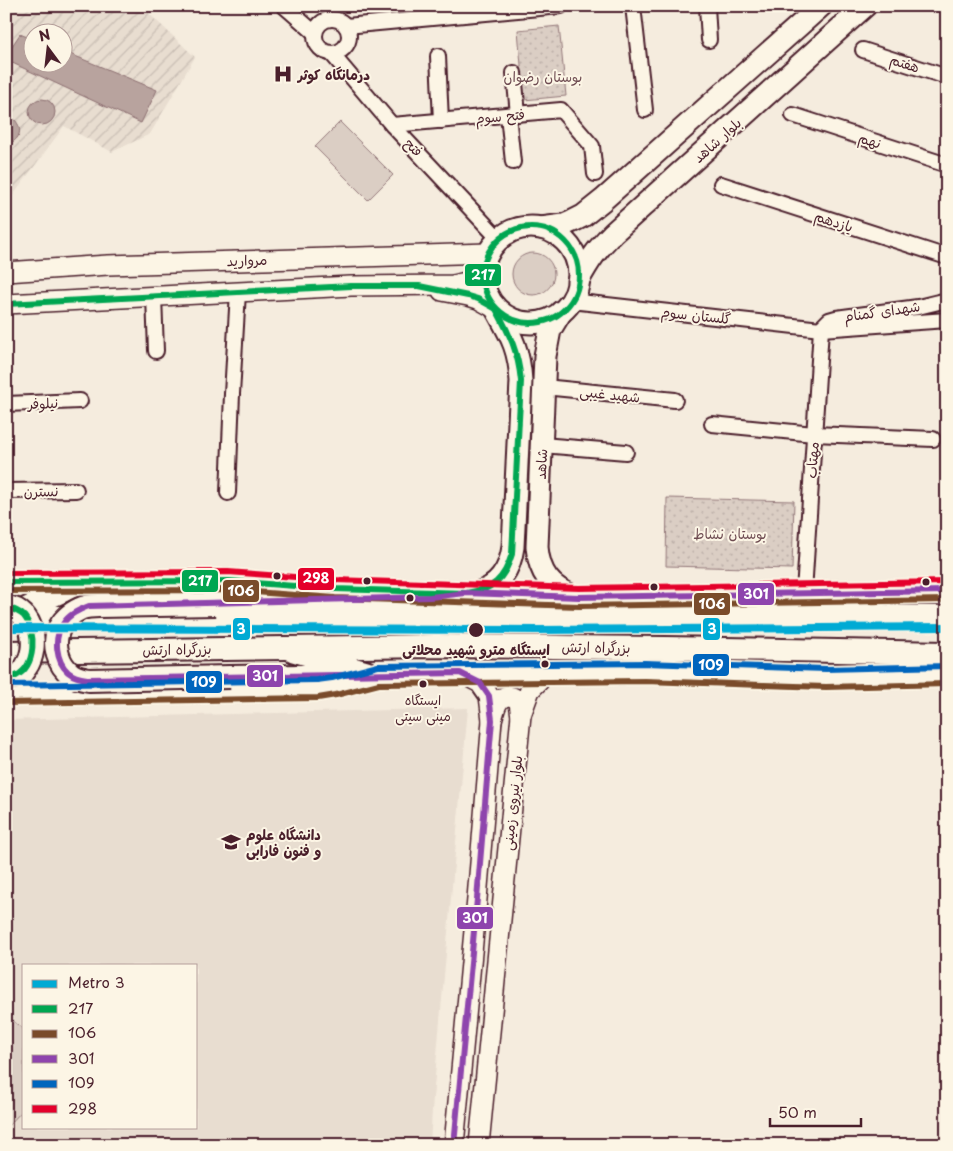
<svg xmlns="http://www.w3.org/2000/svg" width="953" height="1151" font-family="'Playpen Sans','Playpen Sans Arabic',sans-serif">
	<defs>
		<pattern id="industrial-furrows" width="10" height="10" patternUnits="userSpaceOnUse" patternTransform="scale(1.25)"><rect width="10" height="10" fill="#e8ddd0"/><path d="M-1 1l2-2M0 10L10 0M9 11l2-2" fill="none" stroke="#c8bdb3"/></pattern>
		<pattern id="park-dots" width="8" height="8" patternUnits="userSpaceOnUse" patternTransform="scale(1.25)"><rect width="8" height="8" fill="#dbcec4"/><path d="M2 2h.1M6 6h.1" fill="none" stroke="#bdb0a9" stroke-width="1.8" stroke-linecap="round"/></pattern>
	</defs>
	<rect width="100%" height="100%" fill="#f5ecde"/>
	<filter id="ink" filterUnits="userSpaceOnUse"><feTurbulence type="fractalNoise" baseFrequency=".02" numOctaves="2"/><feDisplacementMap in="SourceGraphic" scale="10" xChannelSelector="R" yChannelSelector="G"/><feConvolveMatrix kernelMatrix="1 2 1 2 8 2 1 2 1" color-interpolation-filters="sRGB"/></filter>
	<g filter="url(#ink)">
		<path fill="#e8ddd0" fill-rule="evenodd" d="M468 708 432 1110 430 1145H6V720ZM24 965H196V1127H24Z"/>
		<path fill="url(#industrial-furrows)" fill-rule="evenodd" d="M18 6H141L195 57 150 134 112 152 64 126 6 205V26ZM32 32H62V62H32Z"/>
		<g fill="#dbcec4" stroke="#927678">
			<path d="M340 122 393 175 368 200 315 147Z"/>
			<circle cx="533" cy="274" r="21"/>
			<path d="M6 1015 24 1030V1109L6 1128Z"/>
		</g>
		<g fill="url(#park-dots)" stroke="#927678">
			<path d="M559 26 566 96 524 100 518 30Z"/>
			<path d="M667 498 794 501 792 569 666 566Z"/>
		</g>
		<g fill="#b8a39e" stroke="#8c6e70">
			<path d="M20 34 32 39V62H62L63 51 157 90 141 123 6 60V55Z"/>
			<circle cx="42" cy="112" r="13"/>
			<path d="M6 117 15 120C24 130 19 142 6 144Z"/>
		</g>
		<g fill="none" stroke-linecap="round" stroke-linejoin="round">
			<g stroke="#4a1f2b" stroke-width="18">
				<g id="minor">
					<path d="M284 6 315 33"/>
					<path d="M633 6 645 110"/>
					<path d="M707 6 709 40"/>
					<circle cx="332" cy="36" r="17"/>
					<path d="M346 26 561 6"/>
					<path d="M863 50 947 77"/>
					<path d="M331 53 392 125 499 239"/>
					<path d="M438 56 441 121"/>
					<path d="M514 73 518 114"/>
					<path d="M508 115 513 162"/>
					<path d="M793 115 947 165"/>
					<path d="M392 125 561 110 592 146 595 174"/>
					<path d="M721 184 947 257"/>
					<path d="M154 296 156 351"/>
					<path d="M571 301 821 329 947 320"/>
					<path d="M821 328 829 320 836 318 918 307 947 300"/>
					<path d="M544 387 675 400"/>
					<path d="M6 404 80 401"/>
					<path d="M712 424 814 434 933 439"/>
					<path d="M542 445 626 452"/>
					<path d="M6 491 76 490"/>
					<path d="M228 493 232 394 238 292"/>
					<path d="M804 592 821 329"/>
				</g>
			</g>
			<g stroke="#4a1f2b" stroke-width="22">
				<g id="secondary">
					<path d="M6 272 108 265 488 253"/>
					<path d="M442 291 468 296 478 299 496 309"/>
					<path d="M6 304 351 286 453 285C469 281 476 282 483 267"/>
					<path d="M492 720C494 714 495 706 499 701 504 694 516 695 519 703 520 707 520 712 521 715"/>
					<path d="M454 1145 477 899 492 720 489 696 480 683 460 673"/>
					<path d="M479 1145 521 715 530 690 548 672"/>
				</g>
			</g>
			<g stroke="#4a1f2b" stroke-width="25">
				<g id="primary">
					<circle cx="531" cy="275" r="48"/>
					<path d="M541 228 564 225 573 221 583 216 603 200 821 6"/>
					<path d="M578 281C589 261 597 249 613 233L865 6"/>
					<path d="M561 312 550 330 545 356 537 547C539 572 550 588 574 596"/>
					<path d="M6 582H84L228 581 335 589 357 590"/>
					<path d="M447 593 579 597 947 591"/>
					<path d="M476 593C499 588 510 569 513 547L521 381C519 348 511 336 496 309"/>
					<path d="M7 617 77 585"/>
					<path d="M293 651 367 672"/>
					<path d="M6 694H47L318 689 334 687 378 675 645 672 826 678 947 675"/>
				</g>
			</g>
			<g stroke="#4a1f2b" stroke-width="26">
				<g id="trunk">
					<path d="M253 602 430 597 446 596 466 593"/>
					<path d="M8 617H947"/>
					<path d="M6 652 436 646 665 648 947 653"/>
					<path d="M230 677 378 675"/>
				</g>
			</g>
			<use href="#minor" stroke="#fcf5e5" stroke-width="14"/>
			<use href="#secondary" stroke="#fcf5e5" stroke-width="19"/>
			<use href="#primary" stroke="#fcf5e5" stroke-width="21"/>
			<use href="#trunk" stroke="#fcf5e5" stroke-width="22"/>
			<g stroke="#4a1f2b" stroke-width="26" stroke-linecap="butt">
				<g id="trunk-bridge">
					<path d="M216 604 99 606C92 606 86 606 80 609 71 613 62 621 58 631 53 645 58 665 71 674 76 678 82 679 89 680L230 677"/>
					<path d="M6 607C34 610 39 648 26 667 23 672 20 676 14 677 12 677 9 676 6 676"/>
				</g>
			</g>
			<use href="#trunk-bridge" stroke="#fcf5e5" stroke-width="22"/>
			<g stroke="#fcf5e5" stroke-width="10">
				<g id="bus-1">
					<circle cx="531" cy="275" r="48"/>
					<path d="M6 304 351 286H419L468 296 478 299 496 309"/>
					<path d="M6 582 228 581 335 589 466 593C493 590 504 580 512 554L521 381C518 351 510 335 496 309"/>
					<path d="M6 607C13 609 19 611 24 616 37 632 36 666 16 676H6"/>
				</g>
			</g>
			<g stroke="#fcf5e5" stroke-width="10">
				<g id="bus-2">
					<path d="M6 591 228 590 335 598 579 606 947 600"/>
					<path d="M6 703 318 698 336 695 379 684 645 681 826 687 947 684"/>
				</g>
			</g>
			<g stroke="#fcf5e5" stroke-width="10">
				<path id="bus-3" d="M454 1145 477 899 492 720 489 696 480 683 460 673 87 679C80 678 74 677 68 672 56 661 53 638 63 624 69 614 79 610 89 606L430 597 466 593 579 597 947 591"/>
			</g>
			<g stroke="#fcf5e5" stroke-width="10">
				<path id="bus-4" d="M6 685 317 680 332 678 378 666 645 663 826 669 947 666"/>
			</g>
			<g stroke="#fcf5e5" stroke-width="10">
				<path id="bus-5" d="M6 573 228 572 335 580 579 588 947 582"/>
			</g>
			<use href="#bus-1" stroke="#00a651" stroke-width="6"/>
			<use href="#bus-2" stroke="#7a4b2a" stroke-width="6"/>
			<use href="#bus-3" stroke="#8e44ad" stroke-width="6"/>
			<use href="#bus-4" stroke="#0065bd" stroke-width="6"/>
			<use href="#bus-5" stroke="#e4002b" stroke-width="6"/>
			<g stroke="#fcf5e5" stroke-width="11">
				<path id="metro-1" d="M6 628 537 630 947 627"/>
			</g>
			<use href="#metro-1" stroke="#00aad4" stroke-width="8"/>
		</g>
	</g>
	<defs>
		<g id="hospital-bare" transform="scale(1.5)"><path d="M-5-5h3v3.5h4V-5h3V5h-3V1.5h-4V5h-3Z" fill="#4a1f2b" stroke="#fcf5e5" stroke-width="2.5" paint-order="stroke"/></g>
		<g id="university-bare" transform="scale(1.5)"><path d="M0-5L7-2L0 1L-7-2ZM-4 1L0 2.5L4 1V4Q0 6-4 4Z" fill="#4a1f2b" stroke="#fcf5e5" stroke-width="2.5" paint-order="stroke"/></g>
	</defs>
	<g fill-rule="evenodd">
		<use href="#hospital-bare" x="283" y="74"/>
		<use href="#university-bare" x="231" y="842"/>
	</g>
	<g fill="#4a1f2b" stroke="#fcf5e5" stroke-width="2">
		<circle cx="277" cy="576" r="4.5"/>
		<circle cx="367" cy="581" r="4.5"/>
		<circle cx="926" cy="582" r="4.5"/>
		<circle cx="654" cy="587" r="4.5"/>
		<circle cx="410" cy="598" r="4.5"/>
		<circle cx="476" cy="630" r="8"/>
		<circle cx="545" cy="664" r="4.5"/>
		<circle cx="423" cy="684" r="4.5"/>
	</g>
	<g text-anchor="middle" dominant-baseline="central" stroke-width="4" stroke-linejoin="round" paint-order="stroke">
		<g font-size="13" fill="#4a1f2b" stroke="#fcf5e5">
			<text x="423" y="699">ایستگاه<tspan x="423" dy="16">مینی سیتی</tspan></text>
		</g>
		<g font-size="14" fill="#4a1f2b" stroke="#fcf5e5">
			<text transform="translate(905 63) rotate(18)">هفتم</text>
			<text transform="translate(500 116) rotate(-5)">فتح سوم</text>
			<text transform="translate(717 140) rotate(-42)">بلوار شاهد</text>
			<text transform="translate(870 140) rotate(18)">نهم</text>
			<text transform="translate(414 147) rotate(47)">فتح</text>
			<text transform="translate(834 221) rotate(18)">یازدهم</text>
			<text transform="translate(247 260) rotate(-2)">مروارید</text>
			<text transform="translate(882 311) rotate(-8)">شهدای گمنام</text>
			<text transform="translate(696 315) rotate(6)">گلستان سوم</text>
			<text transform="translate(610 394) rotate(6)">شهید غیبی</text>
			<text transform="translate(43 403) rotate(-2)">نیلوفر</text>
			<text transform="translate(812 460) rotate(-86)">مهتاب</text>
			<text transform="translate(541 464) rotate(-87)">شاهد</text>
			<text transform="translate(41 491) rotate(-1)">نسترن</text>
			<text transform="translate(596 647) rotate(1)">بزرگراه ارتش</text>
			<text transform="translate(177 649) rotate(-1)">بزرگراه ارتش</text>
			<text transform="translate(512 803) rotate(-84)">بلوار نیروی زمینی</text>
		</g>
		<g font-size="14" font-weight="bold" fill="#4a1f2b" stroke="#fcf5e5" text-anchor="start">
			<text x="298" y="74">درمانگاه کوثر</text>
			<text x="246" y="834">دانشگاه علوم<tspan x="246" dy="16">و فنون فارابی</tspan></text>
		</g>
		<g font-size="14" fill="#6e4b51" stroke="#fcf5e5">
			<text x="543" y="76">بوستان رضوان</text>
			<text x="730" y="533">بوستان نشاط</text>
		</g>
		<g font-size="14" font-weight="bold" fill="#4a1f2b" stroke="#fcf5e5">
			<text x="476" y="649">ایستگاه مترو شهید محلاتی</text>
		</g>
	</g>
	<g stroke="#fcf5e5" stroke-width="2">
		<rect x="464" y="263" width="38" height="24" rx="5" fill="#00a651"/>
		<rect x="297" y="567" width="38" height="24" rx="5" fill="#e4002b"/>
		<rect x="181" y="569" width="38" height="24" rx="5" fill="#00a651"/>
		<rect x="222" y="579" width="38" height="24" rx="5" fill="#7a4b2a"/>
		<rect x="737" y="582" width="38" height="24" rx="5" fill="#8e44ad"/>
		<rect x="693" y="592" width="38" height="24" rx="5" fill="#7a4b2a"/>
		<rect x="702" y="617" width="19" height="24" rx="5" fill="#00aad4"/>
		<rect x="232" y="617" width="19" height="24" rx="5" fill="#00aad4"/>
		<rect x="692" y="653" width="38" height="24" rx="5" fill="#0065bd"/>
		<rect x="246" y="664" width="38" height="24" rx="5" fill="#8e44ad"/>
		<rect x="185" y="670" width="38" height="24" rx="5" fill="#0065bd"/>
		<rect x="456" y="906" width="38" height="24" rx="5" fill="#8e44ad"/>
	</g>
	<g font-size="14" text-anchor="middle" font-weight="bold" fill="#fff">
		<text x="483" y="280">217</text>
		<text x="316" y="583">298</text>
		<text x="200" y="586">217</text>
		<text x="241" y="596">106</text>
		<text x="756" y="599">301</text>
		<text x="712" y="609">106</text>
		<text x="712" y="634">3</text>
		<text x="241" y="634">3</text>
		<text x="711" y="670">109</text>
		<text x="265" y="681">301</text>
		<text x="204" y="687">109</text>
		<text x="475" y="923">301</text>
	</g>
	<rect width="953" height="1151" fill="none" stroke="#fcf5e5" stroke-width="25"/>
	<rect x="12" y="12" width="928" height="1126" fill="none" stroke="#4a1f2b" stroke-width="2" filter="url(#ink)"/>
	<rect x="22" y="964" width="175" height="165" fill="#fcf5e5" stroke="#b59f9b"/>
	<rect x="32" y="980" width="25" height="8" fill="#00aad4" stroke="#b59f9b"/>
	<text x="68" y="988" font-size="15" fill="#4a1f2b">Metro 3</text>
	<rect x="32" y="1005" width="25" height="8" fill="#00a651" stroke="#b59f9b"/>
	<text x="68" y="1014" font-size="15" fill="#4a1f2b">217</text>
	<rect x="32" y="1030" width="25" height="8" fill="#7a4b2a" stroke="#b59f9b"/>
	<text x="68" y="1038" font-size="15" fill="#4a1f2b">106</text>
	<rect x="32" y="1055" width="25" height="8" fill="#8e44ad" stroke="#b59f9b"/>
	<text x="68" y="1064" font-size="15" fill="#4a1f2b">301</text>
	<rect x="32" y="1080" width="25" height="8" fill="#0065bd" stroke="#b59f9b"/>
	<text x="68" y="1088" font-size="15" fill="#4a1f2b">109</text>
	<rect x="32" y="1105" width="25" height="8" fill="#e4002b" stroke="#b59f9b"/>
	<text x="68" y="1114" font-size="15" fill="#4a1f2b">298</text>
	<g transform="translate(48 48) rotate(345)"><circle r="24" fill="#fcf5e5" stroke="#b59f9b"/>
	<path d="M0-4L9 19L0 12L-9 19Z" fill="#4a1f2b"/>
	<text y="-8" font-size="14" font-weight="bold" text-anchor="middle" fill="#4a1f2b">N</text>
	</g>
	<path d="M770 1118v8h91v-8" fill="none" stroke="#4a1f2b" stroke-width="2.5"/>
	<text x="778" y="1118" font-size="15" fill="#4a1f2b" stroke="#fcf5e5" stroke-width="4" paint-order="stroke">50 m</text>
</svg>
